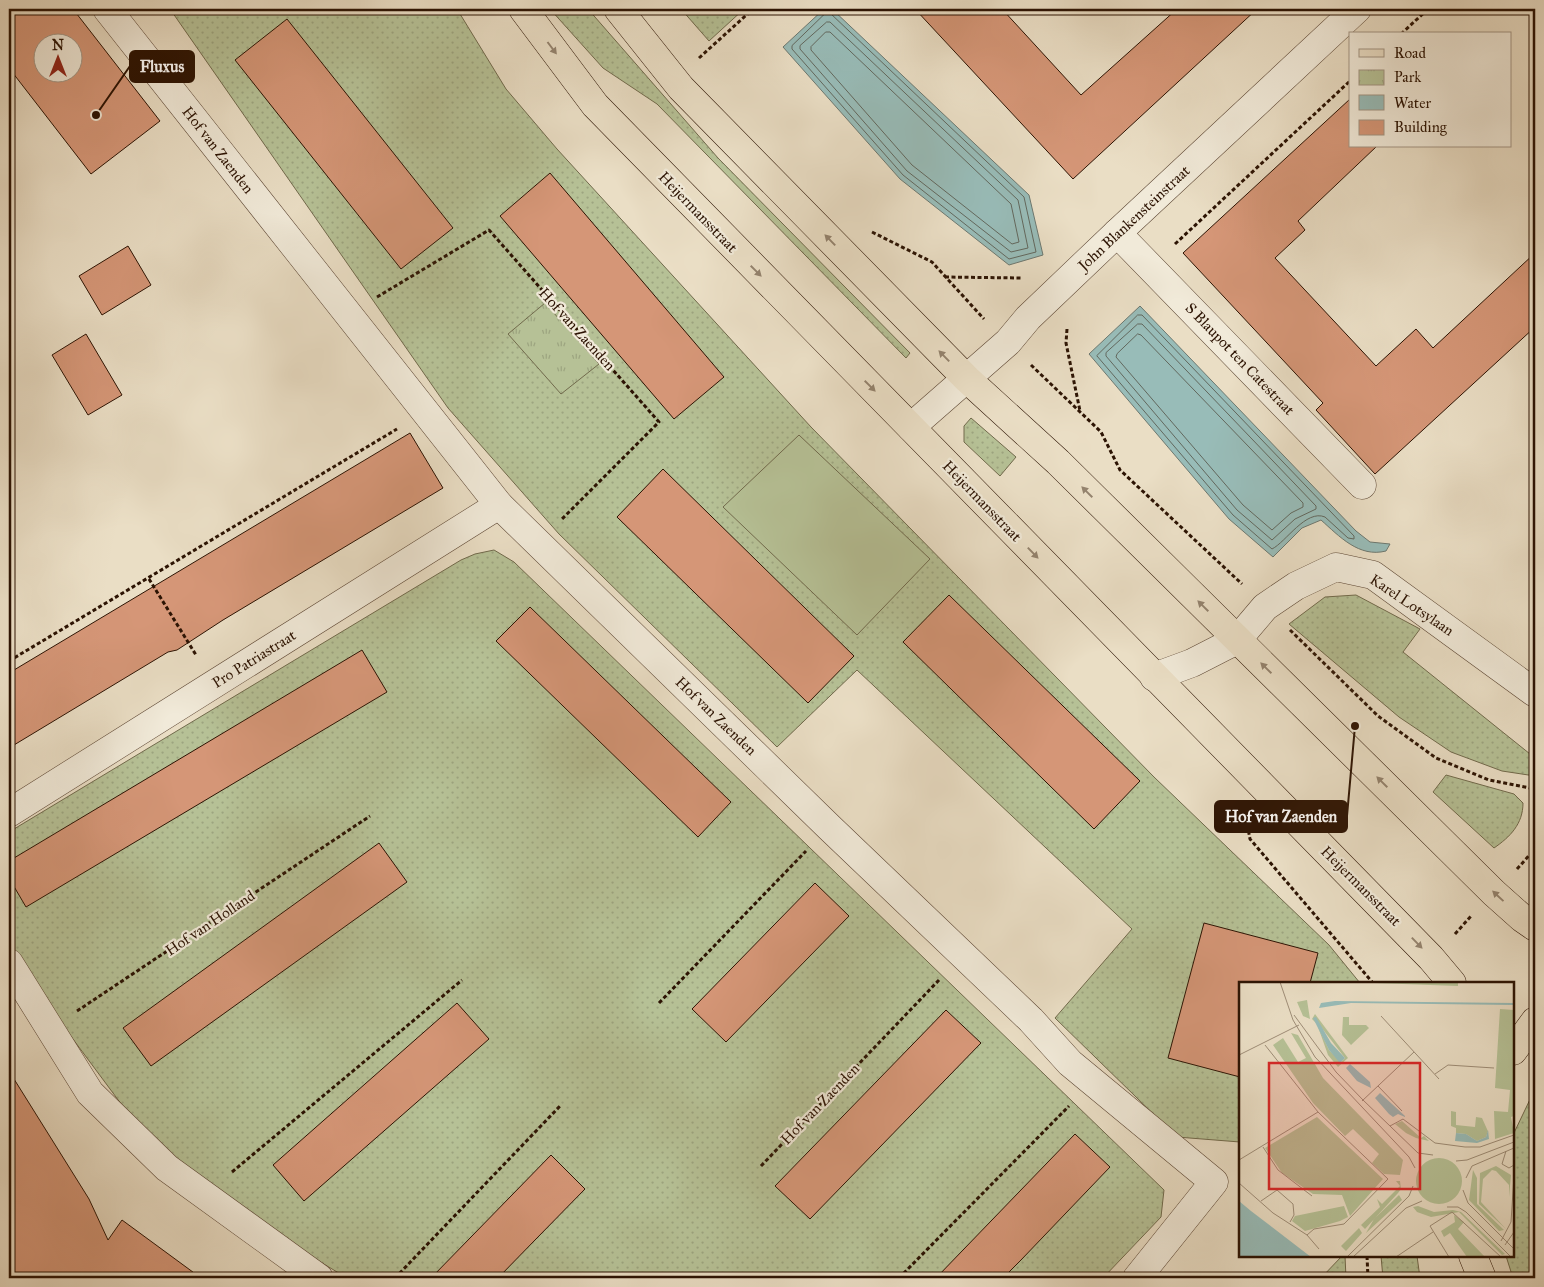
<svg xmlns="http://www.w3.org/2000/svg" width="1544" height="1287" font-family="'IM FELL Great Primer',serif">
	<defs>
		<pattern id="grass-dots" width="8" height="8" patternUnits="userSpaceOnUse" patternTransform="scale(1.25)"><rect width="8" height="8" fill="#b6c196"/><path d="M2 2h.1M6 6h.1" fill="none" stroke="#9da580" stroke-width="1.8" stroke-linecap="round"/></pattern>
		<pattern id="park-tufts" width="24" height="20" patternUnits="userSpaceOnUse" patternTransform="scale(1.25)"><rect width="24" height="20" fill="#b6c196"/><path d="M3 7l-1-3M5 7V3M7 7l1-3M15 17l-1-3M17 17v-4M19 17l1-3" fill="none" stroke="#9da580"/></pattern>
	</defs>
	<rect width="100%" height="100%" fill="#eadec5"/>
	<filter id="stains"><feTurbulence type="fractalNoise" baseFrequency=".004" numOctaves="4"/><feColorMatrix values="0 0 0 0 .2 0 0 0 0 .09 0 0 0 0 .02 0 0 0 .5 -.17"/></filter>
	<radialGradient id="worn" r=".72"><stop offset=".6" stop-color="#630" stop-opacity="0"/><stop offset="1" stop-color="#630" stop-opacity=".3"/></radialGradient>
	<g fill="url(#grass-dots)" stroke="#716a4c">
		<path d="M170 9H457L506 89 557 149 811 427 1154 777 1329 945 1360 983H1240V1142L1177 1137 1055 1018 1132 929 857 670 777 747 559 534 448 408Z"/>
		<path d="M550 9H588L718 158 910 353 906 358 657 104 603 68Z"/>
		<path d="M681 9H744L709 41Z"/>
		<path d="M971 418 1016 457 1000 476 964 442V426Z"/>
		<path d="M494 550 514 562 1164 1190 1161 1217 1103 1278H347L221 1202 139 1128 9 953V832L461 560 475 554Z"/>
		<path d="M1356 595 1420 629 1403 652 1535 758V776L1502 771 1451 752 1399 717 1289 624 1325 597Z"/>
		<path d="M1446 775 1514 794 1523 803C1523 824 1510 837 1494 848L1433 792Z"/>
		<path d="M1535 1089V1278H1513L1506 1256H1513V1135Z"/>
		<path d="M1342 1256H1345L1346 1278H1321Z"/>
		<path d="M1381 1256H1417L1420 1278H1383Z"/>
	</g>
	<path fill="url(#park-tufts)" stroke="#716a4c" d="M545 303 599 364 561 394 508 334Z"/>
	<path fill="#b6c196" stroke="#716a4c" d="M799 435 930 559 857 635 723 507Z"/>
	<g fill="#98bcb8" stroke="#6d7870">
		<path d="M824 9H832L1029 195 1043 255 1009 265 900 179 783 47Z"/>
		<path d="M1140 306 1356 531 1370 542 1390 544 1386 551C1359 558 1339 536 1321 520L1302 528 1273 557 1229 519 1089 354Z"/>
	</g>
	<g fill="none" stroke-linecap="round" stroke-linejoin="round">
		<g stroke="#62685e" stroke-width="1">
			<path d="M826 13H830L1024 197 1036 252 1009 259 903 175 792 49V46Z"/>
			<path d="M827 22H830L1018 200 1028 248 1011 252 907 171 800 49V46Z"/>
			<path d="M826 32H830L1011 204 1019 242 1012 244 912 165 811 50V47Z"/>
			<path d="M1138 315H1142L1354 536V539L1348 538 1325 517C1306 509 1286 542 1272 549L1233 515 1097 356Z"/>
			<path d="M1138 324H1142L1316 506V509L1295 519 1272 540 1237 510 1106 356V353Z"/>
			<path d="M1138 334 1141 335 1303 503V507L1291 513 1272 530 1243 505 1116 357 1117 354Z"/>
		</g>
	</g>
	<g fill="#d59677" stroke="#2c1303" fill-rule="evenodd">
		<path d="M9 9H73L160 121 91 174 9 68ZM42 42H72V72H42Z"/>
		<path d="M915 9H1002L1081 95 1177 9H1257L1073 179Z"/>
		<path d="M287 19 453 228 401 269 235 60Z"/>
		<path d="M1350 99V146H1377L1298 221 1305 230 1275 258 1376 366 1416 329 1433 348 1535 253V327L1375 474 1316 410 1323 403 1183 253Z"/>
		<path d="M550 173 724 377 674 419 500 216Z"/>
		<path d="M128 246 151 285 102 315 79 276Z"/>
		<path d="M86 334 122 395 88 415 52 355Z"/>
		<path d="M410 433 443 488 223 620 177 650 168 652 9 748V673Z"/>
		<path d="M663 469 854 656 808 703 617 517Z"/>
		<path d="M949 595 1140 781 1094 829 903 642Z"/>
		<path d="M530 607 731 802 698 837 496 641Z"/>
		<path d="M362 650 387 692 26 907 9 878V861Z"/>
		<path d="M379 843 407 882 151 1066 123 1028Z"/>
		<path d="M815 883 849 916 726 1042 692 1009Z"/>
		<path d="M1204 923 1318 953 1310 983H1240V1077L1168 1058Z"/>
		<path d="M457 1003 489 1039 304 1201 273 1165Z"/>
		<path d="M946 1010 981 1043 810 1219 775 1186Z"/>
		<path d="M9 1071 89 1199 108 1240 122 1220 201 1278H9Z"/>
		<path d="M1075 1134 1110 1167 1021 1260 1003 1278H936Z"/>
		<path d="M551 1155 585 1189 536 1239 498 1278H431Z"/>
	</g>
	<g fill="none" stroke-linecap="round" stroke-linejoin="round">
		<g stroke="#5c4634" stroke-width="29">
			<g id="minor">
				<path d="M107 9 499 505 829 827 1031 1020 1070 1063 1214 1182 1137 1278"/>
				<path d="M1117 233 1362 485"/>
				<path d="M911 427 1008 342 1028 318 1117 233 1357 9"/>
				<path d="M1154 677 1192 663 1237 640 1265 607 1296 586 1336 567 1373 575 1535 693"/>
				<path d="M9 813 499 505"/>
				<path d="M9 963 90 1093 167 1168 319 1278"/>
			</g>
		</g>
		<g stroke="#2c1303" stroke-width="29">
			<g id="major">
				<path d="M523 9 595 105 1431 958 1452 983"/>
				<path d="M618 9 681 88 967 379 1058 462 1494 893 1522 918 1535 927"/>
				<path d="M1513 1051 1535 1021"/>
				<path d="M1473 1256 1482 1278"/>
			</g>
		</g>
		<g stroke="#2c1303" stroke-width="3" stroke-dasharray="4 2.5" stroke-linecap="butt">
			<path d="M1401 34 1428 9"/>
			<path d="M699 58 753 9"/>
			<path d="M872 232 932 262 984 319"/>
			<path d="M1175 244 1350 81"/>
			<path d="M945 277 1021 278"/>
			<path d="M377 297 489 230 659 422 561 520"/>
			<path d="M1067 329 1066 343 1080 411"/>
			<path d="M1031 365 1101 432 1120 470 1242 584"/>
			<path d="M149 579 196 655"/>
			<path d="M1290 630 1378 716 1436 758 1489 780 1535 789"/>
			<path d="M9 661 397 429"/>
			<path d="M1246 818 1250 839 1373 983"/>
			<path d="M1517 869 1535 849"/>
			<path d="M1455 934 1471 916"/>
			<path d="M659 1003 806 851"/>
			<path d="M77 1011 370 816"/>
			<path d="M761 1166 939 980"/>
			<path d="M232 1172 462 980"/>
			<path d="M1367 1256 1368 1278"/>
			<path d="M395 1278 561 1105"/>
			<path d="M899 1278 1069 1106"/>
		</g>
		<use href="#minor" stroke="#f1ead9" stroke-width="28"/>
		<use href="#major" stroke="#eadec5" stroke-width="28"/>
	</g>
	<defs><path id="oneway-solid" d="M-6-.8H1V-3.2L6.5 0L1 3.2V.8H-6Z" transform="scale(1.25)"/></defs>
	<g fill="#94836e">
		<use href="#oneway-solid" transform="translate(552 48) rotate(53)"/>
		<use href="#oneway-solid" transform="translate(830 240) rotate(-134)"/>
		<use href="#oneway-solid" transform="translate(756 271) rotate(45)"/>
		<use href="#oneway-solid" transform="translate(944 356) rotate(-134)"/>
		<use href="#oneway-solid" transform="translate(870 386) rotate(45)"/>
		<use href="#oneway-solid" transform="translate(1087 492) rotate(-135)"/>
		<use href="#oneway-solid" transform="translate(1033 553) rotate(46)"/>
		<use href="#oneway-solid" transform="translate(1203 606) rotate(-135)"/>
		<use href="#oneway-solid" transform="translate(1266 668) rotate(-136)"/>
		<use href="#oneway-solid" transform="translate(1382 782) rotate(-135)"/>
		<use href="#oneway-solid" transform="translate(1498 896) rotate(-137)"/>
		<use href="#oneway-solid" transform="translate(1417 943) rotate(46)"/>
	</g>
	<g text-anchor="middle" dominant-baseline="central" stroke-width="4.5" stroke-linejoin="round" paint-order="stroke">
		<g font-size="15" fill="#2c1303" stroke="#f1ead9">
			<text transform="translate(218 150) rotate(52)">Hof van Zaenden</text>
			<text transform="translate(698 212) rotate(46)">Heijermansstraat</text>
			<text transform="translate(1134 218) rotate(-43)">John Blankensteinstraat</text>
			<text transform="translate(577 329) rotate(48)">Hof van Zaenden</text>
			<text transform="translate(1240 359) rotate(46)">S Blaupot ten Catestraat</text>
			<text transform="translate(982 501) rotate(46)">Heijermansstraat</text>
			<text transform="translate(1412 605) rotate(34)">Karel Lotsylaan</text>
			<text transform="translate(254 659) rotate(-32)">Pro Patriastraat</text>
			<text transform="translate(716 716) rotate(44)">Hof van Zaenden</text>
			<text transform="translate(1361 886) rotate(45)">Heijermansstraat</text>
			<text transform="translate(210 923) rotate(-34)">Hof van Holland</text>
			<text transform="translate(820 1104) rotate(-46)">Hof van Zaenden</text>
		</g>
	</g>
	<g transform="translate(1239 982)">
		<rect width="275" height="275" fill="#eadec5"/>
		<path d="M68 18 71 37 64 34 58 20ZM261 27 275 28V134L272 135 275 151 256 157 255 129 269 130 271 108 256 106ZM76 32 109 76 99 85 89 73 78 42 73 37ZM75 36 106 76 102 80 90 68ZM52 51 59 53 84 96 164 178 161 193 145 192 133 181 140 172 114 147 106 154 74 121 34 63 44 56 59 80 67 76ZM212 129 217 130V143L236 145 237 135 243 136 252 156 249 149 247 155 238 159 227 152 217 151V146L212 144ZM78 135 144 197 111 234 103 213 74 212 43 191 26 166ZM163 139 182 156 185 154 190 159 177 156 167 151 156 142ZM177 199a23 23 0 1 1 46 0a23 23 0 1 1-46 0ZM257 184 272 193 270 215V203L257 189 253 188 244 197 242 220 267 247 240 222 241 191ZM234 188 238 196V222L265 248 260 249 230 218ZM157 199H161L162 207 159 211 126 247 122 243 141 225 138 217 143 222 161 204ZM160 213 163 218 127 251 135 237ZM105 224 109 235 101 239 66 249 53 239 56 234ZM179 224 195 230 214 228 222 230 266 272 263 273 220 230 192 235 178 230 174 225ZM215 233 225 240 219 247 246 275H228L211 251 205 255 202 249 216 240ZM120 246 123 251 107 269 102 264Z" fill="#b6c196" fill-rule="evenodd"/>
		<path d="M108 0H219V4ZM104 35H110V43H127L130 46 112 63 103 53Z" fill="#b6c196"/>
		<path d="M108 124 121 136 114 143 101 131Z" fill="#b6c196"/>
		<path d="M96 19 275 21V23L112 21 80 26 82 21ZM77 35 92 61 106 76 101 81 90 68 74 36ZM111 82 131 100 132 106 118 99 107 86ZM141 111 166 134V135L159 132 154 135 150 132 136 116ZM249 148 250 157 238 161 216 159 217 151 227 152 238 159 247 155ZM0 219 12 229 72 275H0Z" fill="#98bcb8"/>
		<path fill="none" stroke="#9e8d77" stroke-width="1" d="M41 0 54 38 76 75 170 175 176 186M55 33 97 90 124 118 179 171 194 173M142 34 200 97M26 63 79 130 149 197 105 242 75 247 68 253M0 73 60 43M196 92 209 83 255 86M139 104 163 129M123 119 175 70M151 144 164 137 196 161 226 165H241L275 153M24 165 39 188 73 214M267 169 263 182 270 186 275 183M0 178 79 130M217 179 228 178 275 160M227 196 233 184 275 166M0 201 34 231 68 253 80 267M224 208 229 221 275 267M22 219 38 208 54 222 55 233 51 240M208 225H219L227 230 272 275M262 259 272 240 275 194M266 263 275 250M108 275 170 214 174 204M114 275 167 226 183 219M157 275 194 250M210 275 191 244 213 230 262 275"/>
		<path fill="#d62828" fill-opacity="0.15" stroke="#d62828" stroke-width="2.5" d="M30 81H181V207H30Z"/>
		<rect width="275" height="275" fill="none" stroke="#2c1303" stroke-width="2.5"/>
	</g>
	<path fill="none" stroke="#2c1303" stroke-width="2" d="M96 115L130 66M1355 726L1347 816"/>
	<g fill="#2c1303" stroke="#f1ead9" stroke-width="2">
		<circle cx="96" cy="115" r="5"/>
		<circle cx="1355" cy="726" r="5"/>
	</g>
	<g fill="#2c1303" stroke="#2c1303" stroke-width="2">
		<rect x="130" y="51" width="64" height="31" rx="5"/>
		<rect x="1215" y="801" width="132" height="31" rx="5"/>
	</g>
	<g font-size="16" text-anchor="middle" font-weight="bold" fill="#fff">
		<text x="162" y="72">Fluxus</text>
		<text x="1281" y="822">Hof van Zaenden</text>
	</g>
	<rect width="1544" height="1287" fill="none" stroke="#eadec5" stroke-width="30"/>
	<rect x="10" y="10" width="1524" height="1267" fill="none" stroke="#2c1303" stroke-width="2.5"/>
	<rect x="15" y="15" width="1514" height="1257" fill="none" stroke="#2c1303"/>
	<rect x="1349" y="32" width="162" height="115" fill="#f1ead9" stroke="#a29483"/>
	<rect x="1359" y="49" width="25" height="8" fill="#eadec5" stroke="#a29483"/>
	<text x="1394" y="58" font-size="15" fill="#2c1303">Road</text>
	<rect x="1359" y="70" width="25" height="15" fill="url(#park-tufts)" stroke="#a29483"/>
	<text x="1394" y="82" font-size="15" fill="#2c1303">Park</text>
	<rect x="1359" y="95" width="25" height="15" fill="#98bcb8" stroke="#a29483"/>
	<text x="1394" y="108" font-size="15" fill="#2c1303">Water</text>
	<rect x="1359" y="120" width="25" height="15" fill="#d59677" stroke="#a29483"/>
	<text x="1394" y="132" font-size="15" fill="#2c1303">Building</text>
	<g transform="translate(58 58)"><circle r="24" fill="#f1ead9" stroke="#a29483"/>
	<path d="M0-4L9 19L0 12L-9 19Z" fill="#8f2418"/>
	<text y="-8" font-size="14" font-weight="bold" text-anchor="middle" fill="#2c1303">N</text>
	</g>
	<rect width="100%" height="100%" filter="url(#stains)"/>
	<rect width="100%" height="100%" fill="url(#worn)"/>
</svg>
